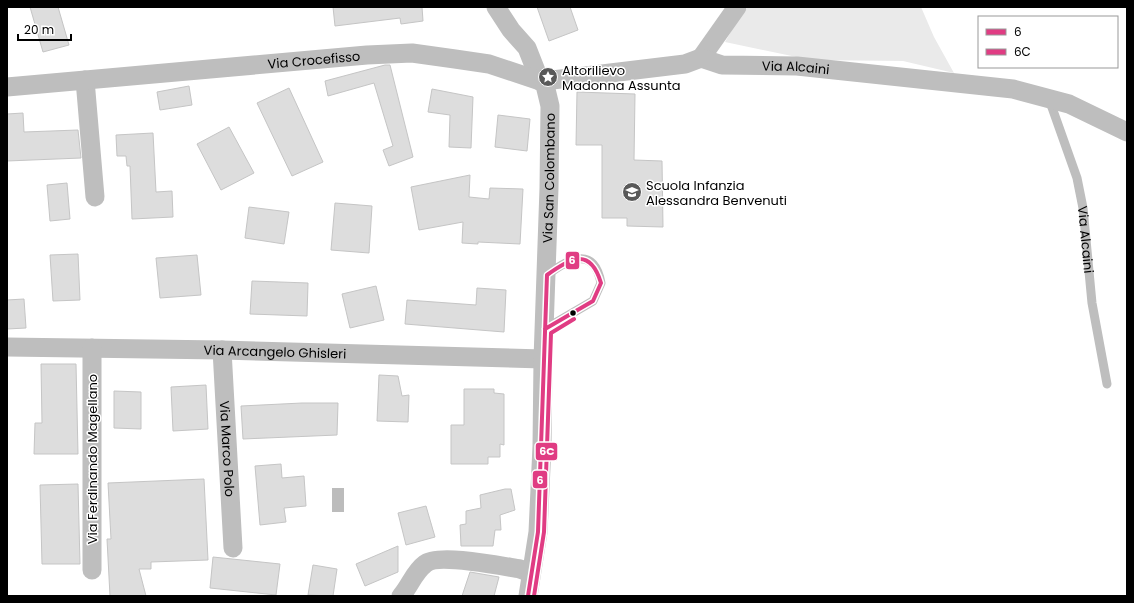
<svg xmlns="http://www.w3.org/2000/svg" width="1134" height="603" font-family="Poppins,sans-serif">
	<rect width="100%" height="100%" fill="#fff"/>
	<path fill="#eaeaea" d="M748 7H921L934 37 954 73 903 61 811 60 725 42 737 21Z"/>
	<rect fill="#bcbcbc" x="332" y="488" width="12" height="24"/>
	<g fill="#ddd" stroke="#c5c5c5">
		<path d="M30 7H58L69 45 43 52Z"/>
		<path d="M333 7H422L423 21 401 24 400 18 335 26Z"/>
		<path d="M537 7H570L578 30 549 41Z"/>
		<path d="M385 65H390L413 157 389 166 383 150 393 146 374 83 328 96 325 81Z"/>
		<path d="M189 86 192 105 160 110 157 92Z"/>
		<path d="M289 88 323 162 292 176 257 103Z"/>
		<path d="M432 89 473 97 471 148 449 147 450 115 428 112Z"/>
		<path d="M577 92 635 94 634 160 662 161 663 227 627 226V218H602V145H576Z"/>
		<path d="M23 113 24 132 78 130 81 158 7 161V114Z"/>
		<path d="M498 115 530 119 527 151 495 147Z"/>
		<path d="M229 127 254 173 221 190 197 144Z"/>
		<path d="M153 133 156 192 172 191 173 217 132 219 130 166H127L126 156H117L116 135Z"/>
		<path d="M470 175 469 197 489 199 490 188 523 189 520 244 478 242V244L462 243 463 222 419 230 411 187Z"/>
		<path d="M67 183 70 219 50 221 47 185Z"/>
		<path d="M335 203 372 206 369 253 331 250Z"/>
		<path d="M249 207 289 212 284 244 245 238Z"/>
		<path d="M78 254 80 300 53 301 50 255Z"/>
		<path d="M197 255 201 295 160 298 156 258Z"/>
		<path d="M252 281 308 283 307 316 250 314Z"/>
		<path d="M376 286 384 320 350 328 342 294Z"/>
		<path d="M477 288 506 290 504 332 405 324 407 300 476 305Z"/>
		<path d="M24 299 26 328 7 329V300Z"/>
		<path d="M41 364H76L78 454H34L35 423H42Z"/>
		<path d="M379 375 398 376 402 396 409 395 408 422 377 421Z"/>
		<path d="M206 385 208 429 173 431 171 387Z"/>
		<path d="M464 389H494V393L504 394V445L500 444V457H488V464H451V425H464Z"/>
		<path d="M114 391 141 392V429L114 428Z"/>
		<path d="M302 403H338L337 435 243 439 241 406Z"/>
		<path d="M281 464 282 478 304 476 306 506 284 508 286 522 260 525 255 466Z"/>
		<path d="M204 479 208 560 151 562V569H139L146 596H110L107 539H111L108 483Z"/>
		<path d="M78 484 80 564H42L40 485Z"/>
		<path d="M505 489H511L515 510 500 515 501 530H495L493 546H461L460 525 466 524V511L481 508 480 495Z"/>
		<path d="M426 506 435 537 406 545 398 513Z"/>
		<path d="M398 546V572L365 586 356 564Z"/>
		<path d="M213 557 280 564 276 595 210 588Z"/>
		<path d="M313 565 337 569 333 596 308 595Z"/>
		<path d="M470 572 499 577 494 596H462Z"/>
	</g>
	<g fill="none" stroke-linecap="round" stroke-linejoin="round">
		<g stroke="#bebebe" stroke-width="9">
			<path id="s1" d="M1049 99 1077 178 1083 208 1092 303 1107 384"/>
			<path d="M545 329 593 301 601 283C594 245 568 259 547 275"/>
		</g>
		<g stroke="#bebebe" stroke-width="19">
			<path d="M496 7 511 30 527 48 540 81H544"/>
			<path d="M701 58 737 7"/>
			<path d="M85 80 95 197"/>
			<path id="s2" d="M544 81 685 64 701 58 722 65 797 66 1013 89 1069 104 1127 132"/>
			<path id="s3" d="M7 87 367 55 412 53 455 59 489 64 540 81"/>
			<path id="s4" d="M7 347 222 350 543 359"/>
			<path d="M92 348V570"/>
			<path id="s5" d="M222 350 233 548"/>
			<path d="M401 596C410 586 414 572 425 564 437 553 501 566 520 569L531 573"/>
			<path id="s6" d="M528 596 538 532 542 446 543 359 549 188 550 106 544 81"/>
		</g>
		<g stroke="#fff" stroke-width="7">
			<path id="bus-1" d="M528 596 538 532 547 275C571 258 590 247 601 283L593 301 545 329"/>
		</g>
		<g stroke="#fff" stroke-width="7">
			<path id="bus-2" d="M534 596 544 532 551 333 574 319"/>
		</g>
		<use href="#bus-1" stroke="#e03c83" stroke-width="4"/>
		<use href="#bus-2" stroke="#e03c83" stroke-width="4"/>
	</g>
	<defs>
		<g id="sight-disc" transform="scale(1)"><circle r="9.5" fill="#595959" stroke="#fff"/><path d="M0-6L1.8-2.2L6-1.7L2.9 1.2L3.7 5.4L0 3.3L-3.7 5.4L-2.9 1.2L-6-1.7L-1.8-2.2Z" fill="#fff"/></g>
		<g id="school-disc" transform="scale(1)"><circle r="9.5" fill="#595959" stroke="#fff"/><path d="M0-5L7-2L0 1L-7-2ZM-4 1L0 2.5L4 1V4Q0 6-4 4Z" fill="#fff"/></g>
	</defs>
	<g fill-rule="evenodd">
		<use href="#sight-disc" x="548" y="77"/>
		<use href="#school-disc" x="632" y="192"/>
	</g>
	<circle fill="#000" stroke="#fff" stroke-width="1.5" cx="573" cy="313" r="3.5"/>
	<g text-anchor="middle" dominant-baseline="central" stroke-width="3" stroke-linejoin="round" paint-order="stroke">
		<g font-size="13" fill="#000" stroke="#fff">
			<text stroke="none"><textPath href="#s3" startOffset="308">Via Crocefisso</textPath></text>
			<text stroke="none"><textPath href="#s2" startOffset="255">Via Alcaini</textPath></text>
			<text stroke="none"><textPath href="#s6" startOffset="419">Via San Colombano</textPath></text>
			<text stroke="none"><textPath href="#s1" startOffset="146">Via Alcaini</textPath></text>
			<text stroke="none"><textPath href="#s4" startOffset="268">Via Arcangelo Ghisleri</textPath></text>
			<text stroke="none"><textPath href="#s5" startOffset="99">Via Marco Polo</textPath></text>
			<text transform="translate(92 459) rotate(-90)">Via Ferdinando Magellano</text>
		</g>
		<g font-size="13" fill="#000" stroke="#fff" text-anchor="start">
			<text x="562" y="70">Altorilievo<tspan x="562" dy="15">Madonna Assunta</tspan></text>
			<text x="646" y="185">Scuola Infanzia<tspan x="646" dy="15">Alessandra Benvenuti</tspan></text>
		</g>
	</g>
	<g stroke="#fff" stroke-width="1.5">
		<rect x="565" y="251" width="15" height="19" rx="4" fill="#e03c83"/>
		<rect x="535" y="442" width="23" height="19" rx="4" fill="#e03c83"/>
		<rect x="532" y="470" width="16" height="19" rx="4" fill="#e03c83"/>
	</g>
	<g font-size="11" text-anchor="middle" font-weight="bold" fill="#fff">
		<text x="572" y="264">6</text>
		<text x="547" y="455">6C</text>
		<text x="540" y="484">6</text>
	</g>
	<rect width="1134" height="603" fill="none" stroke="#000000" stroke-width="16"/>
	<rect x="978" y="16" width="140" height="52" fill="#ffffff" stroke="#999999"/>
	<rect x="986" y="29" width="20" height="6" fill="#e03c83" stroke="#999999"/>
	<text x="1014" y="36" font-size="12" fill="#000000">6</text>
	<rect x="986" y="49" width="20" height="6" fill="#e03c83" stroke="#999999"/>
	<text x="1014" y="56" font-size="12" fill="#000000">6C</text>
	<path d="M18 34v6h53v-6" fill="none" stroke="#000000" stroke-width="2"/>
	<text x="24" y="34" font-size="12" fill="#000000" stroke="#ffffff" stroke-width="3" paint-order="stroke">20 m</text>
</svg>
